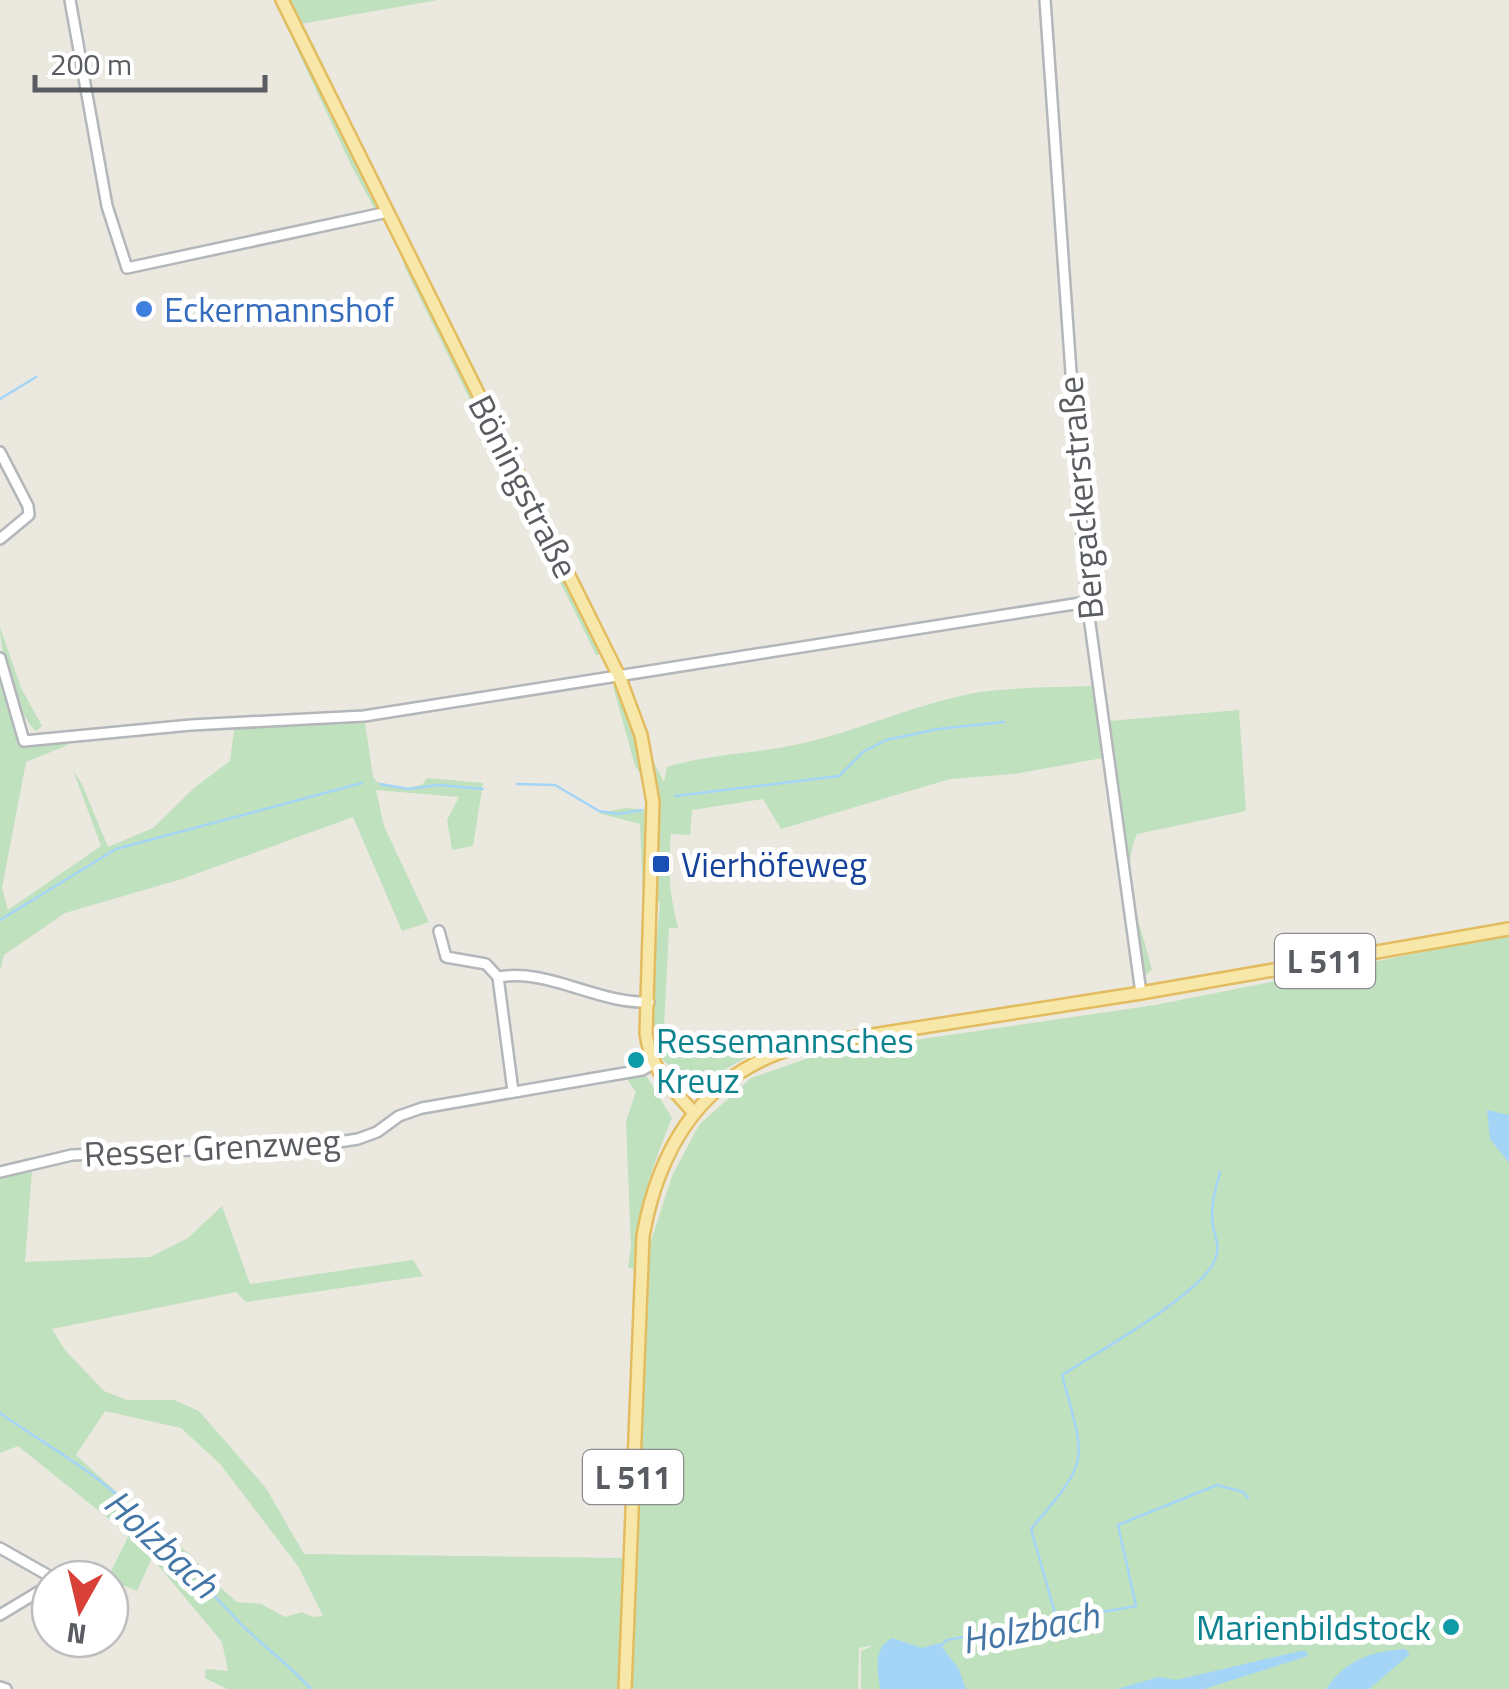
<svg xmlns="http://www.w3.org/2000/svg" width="1509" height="1689" font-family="'Titillium Web',sans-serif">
	<rect width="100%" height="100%" fill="#ebe8e0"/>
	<g fill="#bfe1be" fill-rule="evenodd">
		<path d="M274 0H438L300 24 307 32 570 568 585 590 611 653 596 655 405 268 395 234 374 208 351 165Z"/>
		<path d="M0 627 21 688 42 726 36 731C16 713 0 654 0 627Z"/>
		<path d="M0 671 19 744 69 737 68 745 26 762 2 888 8 910 101 846 73 770 82 784 108 847 153 828 194 788 230 761 235 723 364 716 373 777 377 782 405 788 422 785 427 778 483 783 473 846 452 850 447 820 459 797 376 790 384 826 429 922 402 931 353 817 182 879 65 913 4 955 0 971Z"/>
		<path d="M628 683 646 731 653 761 664 782 667 767C712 753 759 754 804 743 864 729 920 702 981 692 1020 687 1059 687 1097 686L1108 757 1014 774 950 779 781 829 763 799 692 810 690 835 671 834C668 872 669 891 678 928H669L664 1028 674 1054 784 1037 700 1083C685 1076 665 1067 657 1051 647 1027 658 933 660 903L643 897 640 824 598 813 626 808 656 811V795L635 766 613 686Z"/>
		<path d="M1239 710 1246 811 1137 834C1118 876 1142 926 1152 970L1140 979 1116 842 1114 769 1109 721Z"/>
		<path d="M1509 935V1689H861V1651L874 1645 859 1648 858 1689H227L205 1678 206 1669 228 1671 222 1642 152 1558 137 1591 110 1580 109 1575 129 1535 18 1446 0 1453V1168L28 1158V1169L32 1170 25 1262 150 1257 188 1238 222 1206 250 1284 413 1260 423 1276 246 1302 236 1292 52 1329 65 1350 104 1391 127 1400H174L199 1411 266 1488 304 1554 621 1558 638 1564 648 1250 672 1176 699 1125 751 1078 820 1054 1155 1005ZM105 1411 181 1428 220 1464 298 1566 323 1616 312 1617 302 1612 285 1617 261 1604 237 1602 213 1581 190 1554 169 1540 76 1455Z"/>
		<path d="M644 1072 672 1118C649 1175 638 1207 635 1269L628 1268 631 1247 626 1121 636 1092 625 1076Z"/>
	</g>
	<g fill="#a4d5f7">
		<path d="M1487 1110 1509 1115V1163L1490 1139Z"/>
		<path d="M892 1638 922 1648 939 1643 959 1669 966 1689H880C878 1668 872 1650 892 1638Z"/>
		<path d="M1405 1649 1410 1654 1369 1689H1326C1347 1659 1370 1652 1405 1649Z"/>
		<path d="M1300 1651H1306L1308 1656 1204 1689H1117L1159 1677 1176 1680Z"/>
	</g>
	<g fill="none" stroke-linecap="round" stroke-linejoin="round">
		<g stroke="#a4d5f7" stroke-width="2.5">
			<path d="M0 399 36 377"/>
			<path d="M380 784 408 789 438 785 483 789"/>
			<path d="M517 784 555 785 599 811 618 814 642 810"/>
			<path d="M675 796 839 776 863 752 886 740 938 729 1004 722"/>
			<path d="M0 920 116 849 362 783"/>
			<path d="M0 1413C44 1444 93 1470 131 1508 170 1546 205 1587 243 1626 265 1648 290 1665 311 1689"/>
			<path d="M1057 1620 1031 1529C1091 1458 1086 1464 1062 1375 1096 1353 1206 1292 1216 1257 1220 1245 1215 1238 1213 1226 1210 1208 1215 1190 1220 1172"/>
			<path d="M941 1646 947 1640 1136 1606 1118 1525 1217 1485 1243 1492 1248 1498"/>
		</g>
		<g stroke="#b3b6ba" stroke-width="14">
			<g id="minor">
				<path d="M70 0 107 206 127 268 388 212"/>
				<path d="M1045 0 1087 602 1141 993"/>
				<path d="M0 452 28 506 29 515 0 539"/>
				<path d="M0 658 24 741 191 725 364 716 1087 602"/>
				<path d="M439 931 446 957 486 964 498 977C549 968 597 1004 649 1002"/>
				<path d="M498 977 513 1091"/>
				<path d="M0 1172 72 1155 319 1145 358 1139 377 1132 399 1116 422 1108 642 1070 653 1064"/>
				<path d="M0 1548 51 1577"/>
				<path d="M0 1615 43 1589 51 1577 55 1579"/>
				<path d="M0 1687 6 1689"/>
			</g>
		</g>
		<g stroke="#e4bc60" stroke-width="16">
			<g id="major">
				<path d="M282 0 619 676 641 735 653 802 646 1034C652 1072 669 1084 693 1112"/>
				<path d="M625 1689 643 1236C658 1152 697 1083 781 1052 795 1047 812 1045 827 1042L1141 993 1509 929"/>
			</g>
		</g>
		<use href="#minor" stroke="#fff" stroke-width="9"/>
		<use href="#major" stroke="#f7e8a9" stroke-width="11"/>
	</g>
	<circle fill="#3f7fe0" stroke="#fff" stroke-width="4" cx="144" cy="309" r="10"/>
	<rect fill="#1a4fb4" stroke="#fff" stroke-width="4" x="651" y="854" width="20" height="20" rx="5"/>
	<g fill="#0f9aa8" stroke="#fff" stroke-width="4">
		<circle cx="636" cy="1060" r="10"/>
		<circle cx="1451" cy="1627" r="10"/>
	</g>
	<g text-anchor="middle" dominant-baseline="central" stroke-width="10" stroke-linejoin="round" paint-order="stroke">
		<g fill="#fff" stroke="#8b8d90" stroke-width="2.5">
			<rect x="1275" y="934" width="100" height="54" rx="8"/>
			<rect x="583" y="1450" width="100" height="54" rx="8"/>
		</g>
		<g font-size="32" font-weight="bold" fill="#595c60">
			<text x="1325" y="961">L 511</text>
			<text x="633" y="1477">L 511</text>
		</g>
		<g font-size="35" fill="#366cbe" stroke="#fff" text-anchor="start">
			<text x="164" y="309">Eckermannshof</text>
		</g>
		<g font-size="35" fill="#595c60" stroke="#fff">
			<text transform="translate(524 486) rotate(63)">Böningstraße</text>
			<text transform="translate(1080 498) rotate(-95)">Bergackerstraße</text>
			<text transform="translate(212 1147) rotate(-3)">Resser Grenzweg</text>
		</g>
		<g font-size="35" fill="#164399" stroke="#fff" text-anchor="start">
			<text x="681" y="864">Vierhöfeweg</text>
		</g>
		<g font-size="35" fill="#0d838f" stroke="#fff" text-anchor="start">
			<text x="656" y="1040">Ressemannsches<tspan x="656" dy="40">Kreuz</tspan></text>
			<text x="1431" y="1627" text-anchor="end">Marienbildstock</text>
		</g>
		<g font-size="38" font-style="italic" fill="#4477a6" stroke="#fff">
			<text transform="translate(162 1543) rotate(43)">Holzbach</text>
			<text transform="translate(1030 1627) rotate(-11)">Holzbach</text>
		</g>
	</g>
	<g transform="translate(80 1609) rotate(188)"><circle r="48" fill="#ffffff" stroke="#bdbebf" stroke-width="2.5"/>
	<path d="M0-8L18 38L0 25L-18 38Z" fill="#d94138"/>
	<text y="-15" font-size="28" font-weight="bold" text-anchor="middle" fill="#595c60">N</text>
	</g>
	<path d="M35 75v15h230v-15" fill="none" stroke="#595c60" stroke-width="5"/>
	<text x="50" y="75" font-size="30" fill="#595c60" stroke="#ffffff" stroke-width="8" paint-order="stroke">200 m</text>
</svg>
